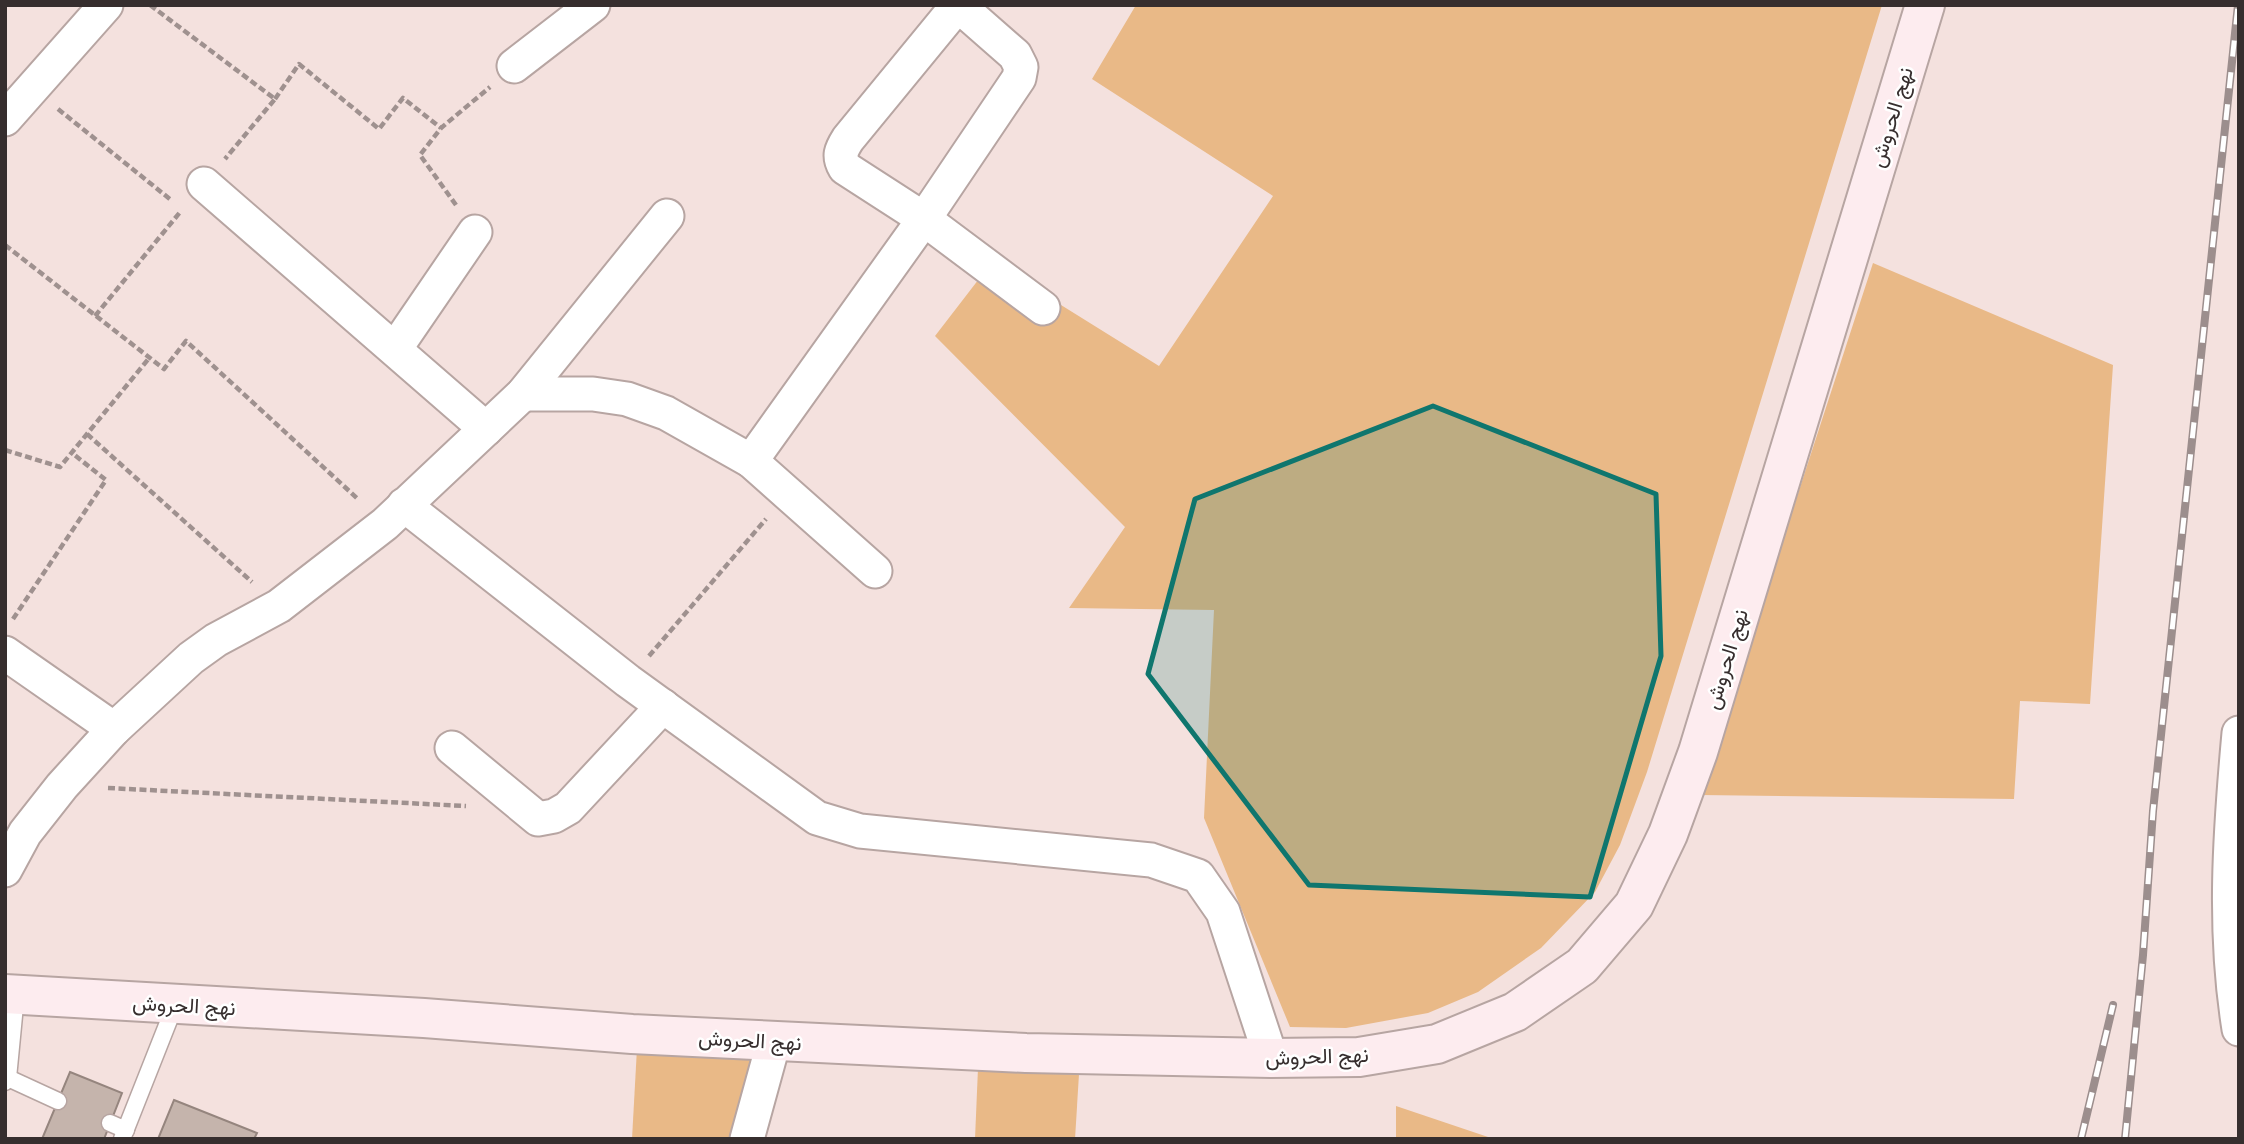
<svg xmlns="http://www.w3.org/2000/svg" width="2244" height="1144" font-family="Montserrat,Vazirmatn,sans-serif">
	<rect width="100%" height="100%" fill="#f4e1de"/>
	<g fill="#e9b987">
		<path d="M1136 5H1882L1647 772 1620 845 1595 892 1541 948 1478 992 1428 1013 1346 1028 1290 1027 1204 818 1214 610 1069 608 1125 527 935 336 992 262 1159 366 1273 196 1092 79Z"/>
		<path d="M1873 263 2113 365 2090 704 2020 701 2014 799 1700 795Z"/>
		<path d="M637 1048 764 1058 758 1139H632Z"/>
		<path d="M978 1068 1079 1074 1075 1139H975Z"/>
		<path d="M1396 1106 1494 1139H1396Z"/>
	</g>
	<g fill="#c5b4ac" stroke="#95857e" stroke-width="2">
		<path d="M70 1072 122 1093 104 1139H42Z"/>
		<path d="M174 1100 257 1133 254 1139H158Z"/>
	</g>
	<g fill="none" stroke-linecap="round" stroke-linejoin="round">
		<g stroke="#b7a5a2" stroke-width="19">
			<g id="lane">
				<path d="M8 1078 58 1101"/>
				<path d="M5 1082 8 1078 16 995"/>
				<path d="M110 1123 126 1130"/>
				<path d="M122 1139 175 1005"/>
			</g>
		</g>
		<g stroke="#b7a5a2" stroke-width="37">
			<g id="street">
				<path d="M958 5 848 139C841 150 838 156 845 168L924 219 1043 308"/>
				<path d="M514 66 593 5"/>
				<path d="M5 119 106 5"/>
				<path d="M204 184 486 429"/>
				<path d="M395 349 475 232"/>
				<path d="M523 394H593L627 399 666 413 751 461 875 571"/>
				<path d="M751 461 924 219 1019 78 1021 67 1015 55 958 5"/>
				<path d="M404 505 628 681 817 818 860 831 1151 860 1198 876 1223 912 1271 1058"/>
				<path d="M5 653 114 729"/>
				<path d="M2239 733C2230 832 2223 930 2239 1029"/>
				<path d="M452 748 538 819 554 816 568 808 663 706"/>
				<path d="M5 870 25 833 62 786 114 729 191 658 216 640 279 606 385 524 523 394 667 216"/>
				<path d="M747 1139 774 1041"/>
			</g>
		</g>
		<g stroke="#b7a5a2" stroke-width="42">
			<path id="secondary" d="M5 994 424 1018 632 1034 1026 1053 1271 1058 1359 1057 1437 1044 1515 1012 1582 966 1634 905 1668 834 1698 752 1925 5"/>
		</g>
		<g stroke="#9f918f" stroke-width="4.5" stroke-dasharray="7 3.5" stroke-linecap="butt">
			<path d="M150 5 275 99 225 159"/>
			<path d="M275 99 299 64 379 129 403 98 441 128"/>
			<path d="M58 109 171 200"/>
			<path d="M456 205 420 155 441 128 490 87"/>
			<path d="M5 245 164 369 186 341 359 500"/>
			<path d="M95 316 181 211"/>
			<path d="M87 434 252 582"/>
			<path d="M5 450 60 467 150 357"/>
			<path d="M13 619 106 480 72 453"/>
			<path d="M649 656 766 519"/>
			<path d="M108 788 466 806"/>
		</g>
		<use href="#lane" stroke="#fff" stroke-width="16"/>
		<use href="#street" stroke="#fff" stroke-width="33"/>
		<use href="#secondary" stroke="#fdecef" stroke-width="38"/>
		<g stroke="#9c8e8d" stroke-width="8">
			<g id="rail">
				<path d="M2081 1139 2113 1005"/>
				<path d="M2125 1139 2143 955 2153 811 2238 5"/>
			</g>
		</g>
		<use href="#rail" stroke="#fff" stroke-width="5" stroke-dasharray="16" stroke-linecap="butt"/>
	</g>
	<path fill="#0f766e" fill-opacity="0.2" stroke="#0f766e" stroke-width="5" stroke-linejoin="round" d="M1433 406 1656 494 1661 656 1590 897 1309 885 1148 674 1195 499Z"/>
	<g text-anchor="middle" dominant-baseline="central" stroke-width="5" stroke-linejoin="round" paint-order="stroke">
		<g font-size="21" fill="#362e2e" stroke="#fff">
			<text transform="translate(1891 117) rotate(-73)">نهج الحروش</text>
			<text transform="translate(1726 659) rotate(-73)">نهج الحروش</text>
			<text transform="translate(184 1005) rotate(3)">نهج الحروش</text>
			<text transform="translate(750 1040) rotate(3)">نهج الحروش</text>
			<text transform="translate(1317 1056) rotate(-2)">نهج الحروش</text>
		</g>
	</g>
	<rect width="2244" height="1144" fill="none" stroke="#362e2e" stroke-width="14"/>
</svg>
